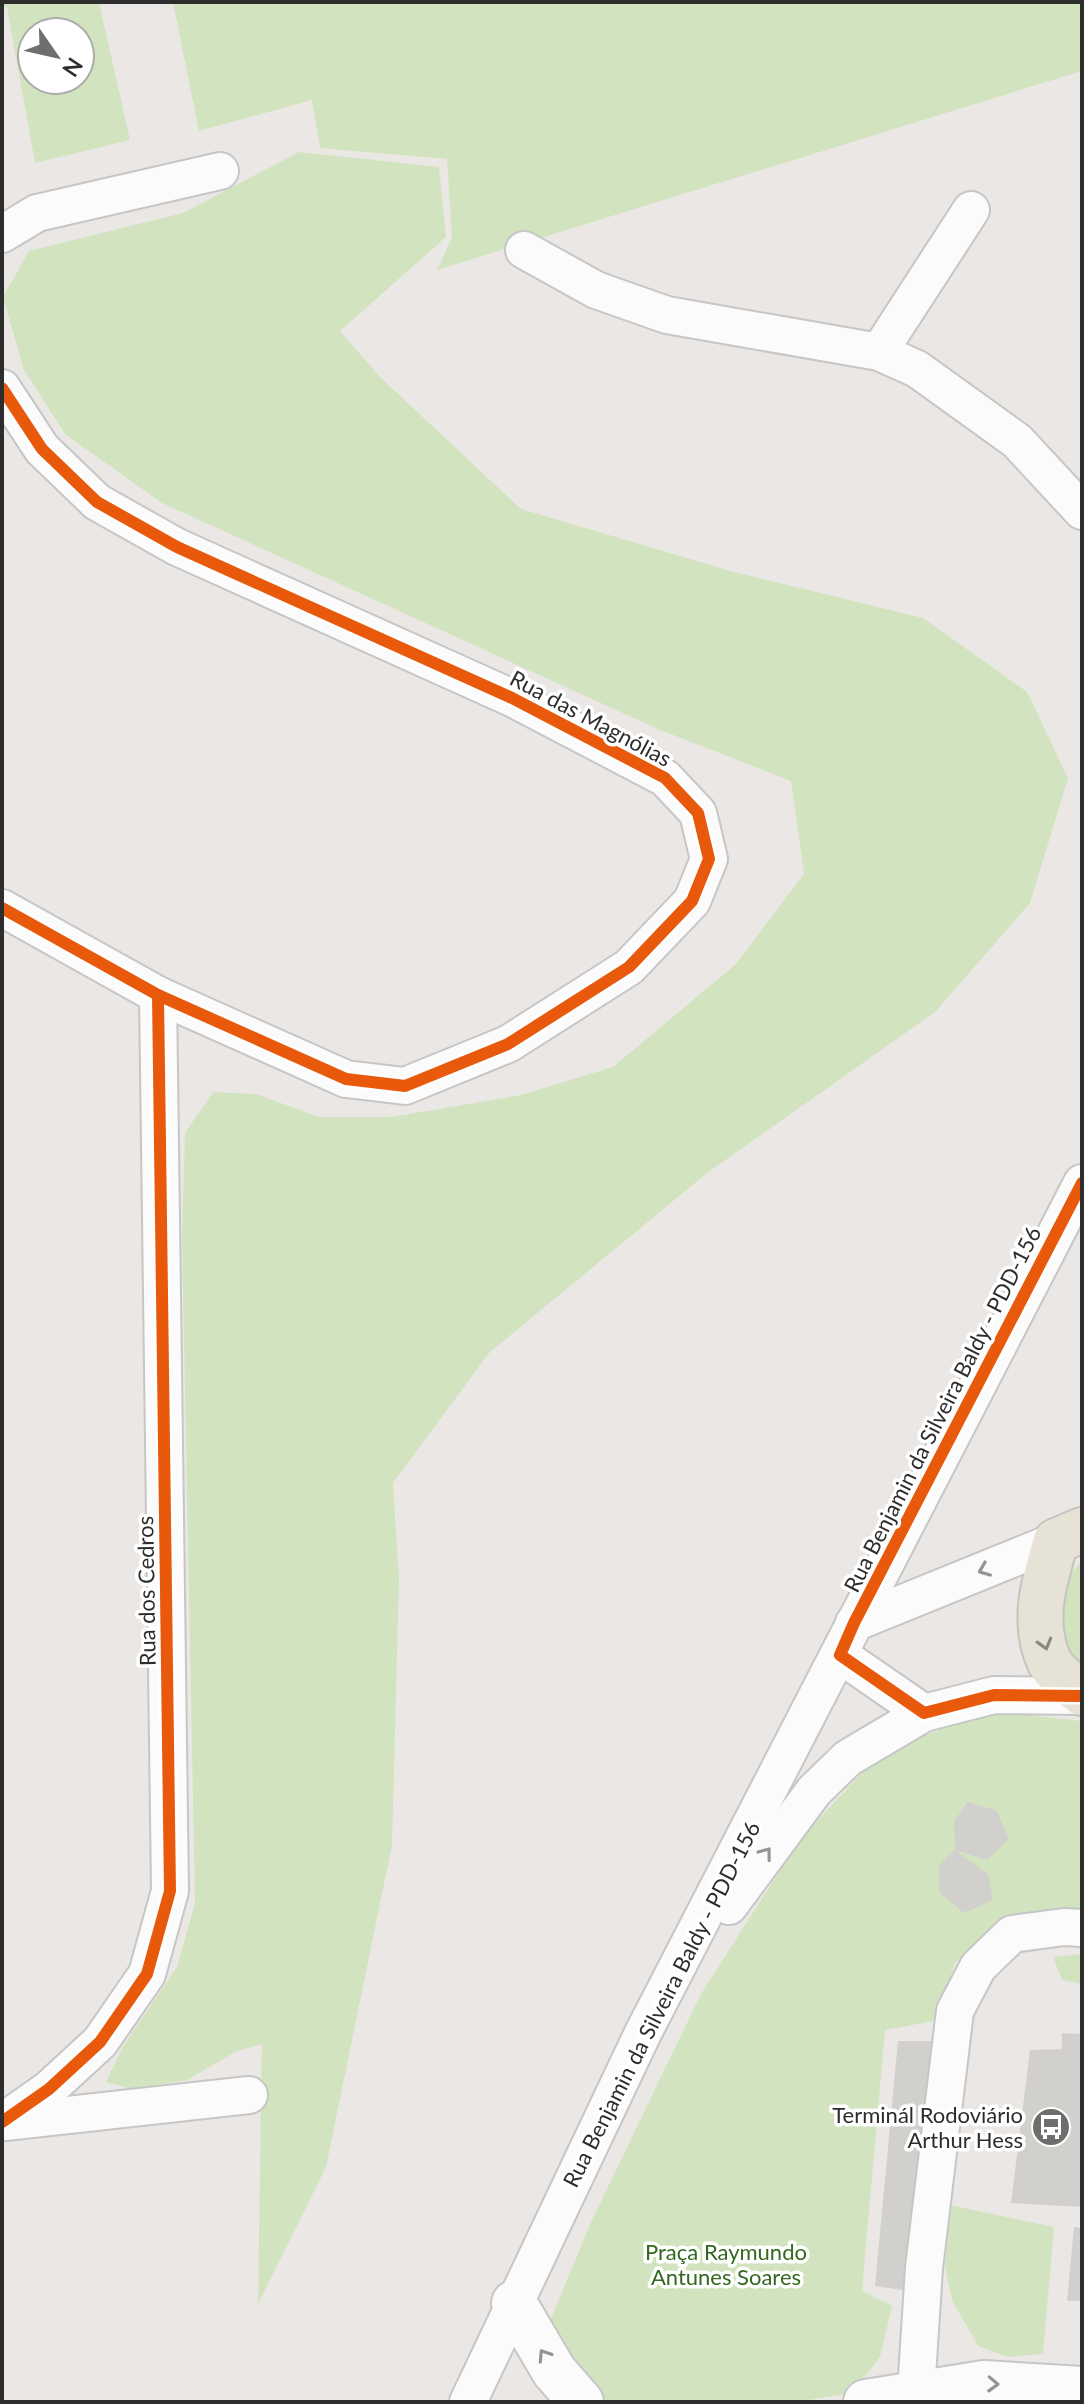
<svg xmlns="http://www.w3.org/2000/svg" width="1084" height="2404" font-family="Lato,sans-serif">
	<rect width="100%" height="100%" fill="#ebe7e4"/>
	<g fill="#d1e4bf" fill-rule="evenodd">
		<path d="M2 2H99L130 140 35 163 7 7H2ZM80 32V80H32V32Z"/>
		<path d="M173 2H1082V71L437 270 452 238 447 159 320 148 312 100 199 131Z"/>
		<path d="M299 152 439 167 446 237 340 331 380 377 521 509 734 572 923 618 1027 692 1068 778 1030 903 935 1012 707 1173 489 1353 393 1483 399 1578 392 1845 326 2167 258 2304 262 2044 237 2051 187 2080 132 2089 106 2082 124 2045 177 1967 195 1903 182 1236 185 1133 213 1092 256 1094 319 1117H392L521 1095 613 1067 736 964 804 874 791 781 658 729 162 503 65 434 24 370 3 297 29 251 183 213Z"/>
		<path d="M1082 1562V1672L1063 1648 1058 1610 1064 1579Z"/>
		<path d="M1004 1712 1082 1721V1910L1059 1908 996 1923 955 1963 939 2020 885 2030 862 2291 892 2306 880 2357 852 2393 796 2402H585L544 2335 592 2220 701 1994 800 1839 879 1755 945 1727Z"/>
		<path d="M1082 1954V1984L1062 1980 1053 1957Z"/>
		<path d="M950 2205 1054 2227 1043 2354 1008 2357 978 2346 952 2300 945 2266Z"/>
	</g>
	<g fill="#d2d0cd">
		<path d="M967 1802 996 1810 1009 1839 987 1860 955 1850 954 1822Z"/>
		<path d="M955 1850 988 1874 993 1900 964 1913 939 1892V1865Z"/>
		<path d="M1062 2033 1082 2034V2207L1011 2203 1030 2050 1062 2049Z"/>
		<path d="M898 2041H937L909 2291 875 2286Z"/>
		<path d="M1074 2227 1082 2228V2301H1067Z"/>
	</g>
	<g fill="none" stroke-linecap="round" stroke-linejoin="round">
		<g stroke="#c7c6c6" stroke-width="40">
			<g id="street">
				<path d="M2 234 37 213 220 171"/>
				<path d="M524 250 596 290 667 315 879 352 917 369 1017 441 1082 511"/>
				<path d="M879 352 971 210"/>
				<path d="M2 388 42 449 97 502 177 547 512 698 665 778 698 813 709 859 692 901 629 967 508 1044 405 1086 346 1079 158 995 2 908"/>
				<path d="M854 1623 1056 1541"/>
				<path d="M840 1655 924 1713"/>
				<path d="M729 1906 814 1791 848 1758 924 1713 994 1695 1082 1696"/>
				<path d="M2 2122 49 2089 100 2042 147 1974 170 1891 158 995"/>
				<path d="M5 2122 249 2095"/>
				<path d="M916 2392 924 2268 955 2011 978 1967 1012 1934 1064 1927 1082 1928"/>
				<path d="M468 2402 643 2033 1082 1183"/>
			</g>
		</g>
		<g stroke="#c7c6c6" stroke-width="48">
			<g id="secondary">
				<path d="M514 2303 554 2371 581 2402"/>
				<path d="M866 2402 984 2383 1082 2389"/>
			</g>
		</g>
		<g stroke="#c6c4c3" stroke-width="48">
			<path id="primary" d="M1082 1530 1056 1541C1044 1581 1031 1623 1050 1663 1056 1674 1072 1685 1082 1693"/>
		</g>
		<use href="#street" stroke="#fcfbfb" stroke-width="36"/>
		<use href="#secondary" stroke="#fcfbfb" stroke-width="44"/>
		<use href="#primary" stroke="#e7e2d6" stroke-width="44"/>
		<g stroke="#fff" stroke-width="17">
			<g id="cycleway">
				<path d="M2 388 42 449 97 502 177 547 512 698 665 778 698 813 709 859 692 901 629 967 508 1044 405 1086 346 1079 158 995 2 908"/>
				<path d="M1082 1183 854 1623 840 1655 924 1713 994 1695 1082 1696"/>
				<path d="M2 2122 49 2089 100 2042 147 1974 170 1891 158 995"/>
			</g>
		</g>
		<use href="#cycleway" stroke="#e8590c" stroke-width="12"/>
	</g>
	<defs><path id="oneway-chevron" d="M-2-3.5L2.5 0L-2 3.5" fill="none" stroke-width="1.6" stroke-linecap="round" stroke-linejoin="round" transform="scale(2)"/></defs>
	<g stroke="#949494">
		<use href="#oneway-chevron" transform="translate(984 1570) rotate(158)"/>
		<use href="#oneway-chevron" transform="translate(766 1853) rotate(-53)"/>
		<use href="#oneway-chevron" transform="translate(544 2355) rotate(-123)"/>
		<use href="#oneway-chevron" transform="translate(993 2384) rotate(2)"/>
	</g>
	<use stroke="#8a8882" href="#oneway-chevron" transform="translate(1045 1644) rotate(74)"/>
	<defs>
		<g id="bus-disc" transform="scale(2)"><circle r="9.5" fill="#706e6d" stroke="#fff"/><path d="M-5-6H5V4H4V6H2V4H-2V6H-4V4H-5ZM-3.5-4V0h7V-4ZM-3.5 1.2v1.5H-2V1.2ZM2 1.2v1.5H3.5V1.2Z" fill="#fff"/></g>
	</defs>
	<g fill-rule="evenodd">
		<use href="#bus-disc" x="1051" y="2127"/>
	</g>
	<g text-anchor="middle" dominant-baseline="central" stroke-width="7" stroke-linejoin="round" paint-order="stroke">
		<g font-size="22" fill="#2d2d2d" stroke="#fff">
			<text transform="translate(591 718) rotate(28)">Rua das Magnólias</text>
			<text transform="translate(942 1409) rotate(-63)">Rua Benjamin da Silveira Baldy - PDD-156</text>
			<text transform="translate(146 1591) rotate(-91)">Rua dos Cedros</text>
			<text transform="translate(661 2004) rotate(-63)">Rua Benjamin da Silveira Baldy - PDD-156</text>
		</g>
		<g font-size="22" fill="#2d2d2d" stroke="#fff" text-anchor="end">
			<text x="1023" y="2114">Terminál Rodoviário<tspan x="1023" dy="25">Arthur Hess</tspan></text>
		</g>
		<g font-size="22" fill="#33681f" stroke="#fff">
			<text x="726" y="2251">Praça Raymundo<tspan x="726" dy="25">Antunes Soares</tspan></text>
		</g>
	</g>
	<rect width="1084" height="2404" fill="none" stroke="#2d2d2d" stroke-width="8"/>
	<g transform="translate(56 56) rotate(124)"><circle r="38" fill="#ffffff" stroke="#ababab" stroke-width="2"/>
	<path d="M0-6L14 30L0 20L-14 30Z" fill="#706e6d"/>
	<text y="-12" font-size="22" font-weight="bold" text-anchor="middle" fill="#2d2d2d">N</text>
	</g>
</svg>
